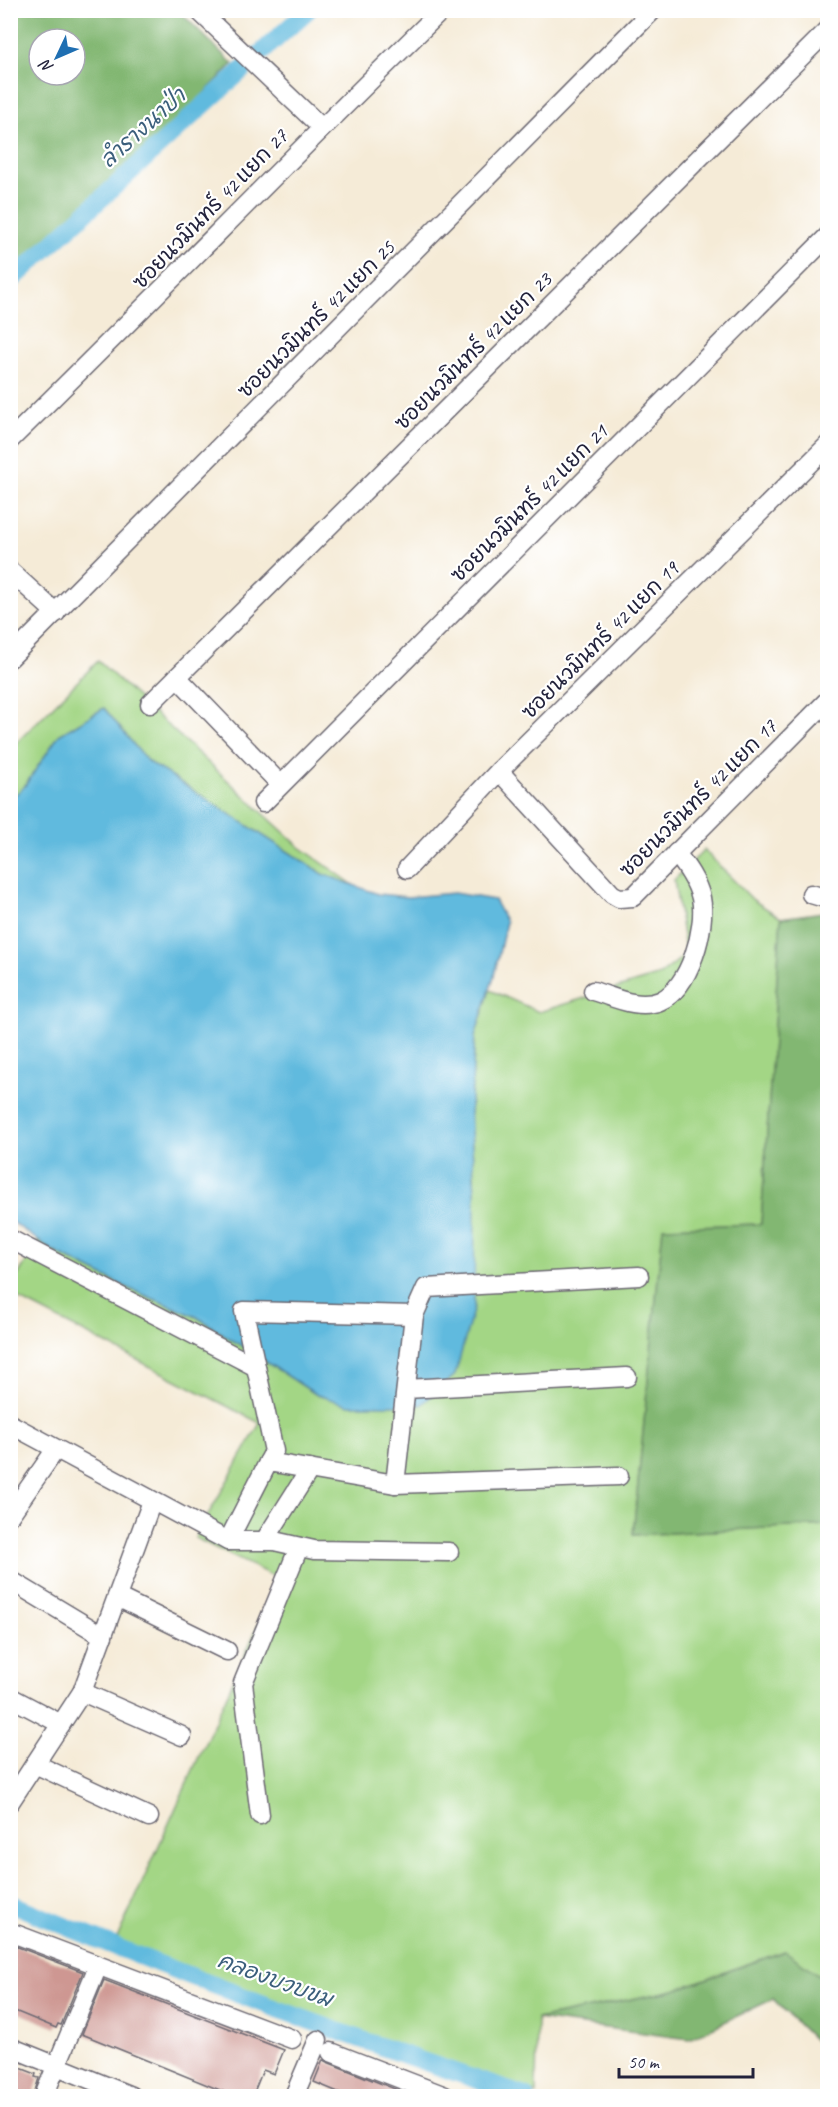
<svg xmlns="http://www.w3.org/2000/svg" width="838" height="2107" font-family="Caveat,'Playpen Sans Thai',sans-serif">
	<rect width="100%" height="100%" fill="#fff"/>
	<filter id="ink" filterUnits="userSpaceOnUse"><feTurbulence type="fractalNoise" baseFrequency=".0167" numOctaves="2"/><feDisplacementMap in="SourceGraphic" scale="12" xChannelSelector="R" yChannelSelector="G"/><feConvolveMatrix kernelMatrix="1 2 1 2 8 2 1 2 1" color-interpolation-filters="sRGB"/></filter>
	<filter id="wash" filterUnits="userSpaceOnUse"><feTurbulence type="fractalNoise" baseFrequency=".008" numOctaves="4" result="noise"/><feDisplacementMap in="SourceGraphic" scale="24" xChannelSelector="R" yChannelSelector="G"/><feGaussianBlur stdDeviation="1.35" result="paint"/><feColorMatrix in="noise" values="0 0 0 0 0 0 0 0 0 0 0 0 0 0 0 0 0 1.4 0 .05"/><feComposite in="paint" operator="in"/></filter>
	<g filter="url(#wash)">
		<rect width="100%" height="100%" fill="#f5ebd7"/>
		<g fill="#a3d685" stroke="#627c60" stroke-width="1.5">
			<path d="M98 661 300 847 355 886 323 874 147 761 104 708 59 735 24 787 11 799V748Z"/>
			<path d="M704 850 753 900 781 918 761 1224 663 1227 633 1535 827 1525V1981L784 1951 675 1990 537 2019 536 2094 114 1945 279 1579 195 1538 260 1423 11 1295V1287L38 1241 53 1251 130 1289 197 1317 317 1395 475 1194 470 1114 475 1036 490 990 539 1012 660 975 686 954 674 880Z"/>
		</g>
		<g fill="#82b772" stroke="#526c56" stroke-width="1.5" fill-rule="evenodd">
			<path d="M11 10 179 11 233 64 11 291ZM39 39H75V75H39Z"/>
			<path d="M823 912 828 913 827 1525 633 1535 663 1227 761 1224 781 918Z"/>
			<path d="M785 1951 827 1981V2036L815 2041 773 1999 689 2039 537 2019 675 1990Z"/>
		</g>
		<path fill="#61bade" stroke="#426e8c" stroke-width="1.5" d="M104 708 147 761 323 874 378 894 408 897 454 893 494 900 506 922 494 976 475 1036 470 1114 475 1194 474 1307 455 1375 421 1405H349L317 1395 197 1317 130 1289 53 1251 11 1221 10 799 24 787 59 735Z"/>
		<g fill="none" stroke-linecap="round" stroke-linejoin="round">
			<g stroke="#61bade" stroke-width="18">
				<path d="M10 282 308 10"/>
				<path d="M10 1903C179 1975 351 2038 525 2096"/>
			</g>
		</g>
		<g id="blocks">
			<g fill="#ce9792">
				<path d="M10 1944 83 1972 61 2025 58 2024 56 2028 10 2009Z"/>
				<path d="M104 1980 284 2050 274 2074 263 2070 252 2097H237L82 2034Z"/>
				<path d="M323 2060 327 2062 415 2097H350L314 2082Z"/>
				<path d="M10 2064 36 2074 35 2077 39 2078 33 2097 10 2094Z"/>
			</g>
		</g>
	</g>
	<g filter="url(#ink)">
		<use href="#blocks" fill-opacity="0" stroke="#6c6872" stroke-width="1.5"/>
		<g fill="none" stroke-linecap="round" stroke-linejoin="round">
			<g stroke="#6c6872" stroke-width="21">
				<g id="minor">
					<path d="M198 10 321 127"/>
					<path d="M10 440C155 298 296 152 442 10"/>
					<path d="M10 571 56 613"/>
					<path d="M10 658 653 10"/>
					<path d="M177 677 280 784"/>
					<path d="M150 704 828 30"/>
					<path d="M499 771 612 894 619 898 633 897 828 700"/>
					<path d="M263 803 828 236"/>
					<path d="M407 869 499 771 828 445"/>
					<path d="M811 894 828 899"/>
					<path d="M593 991C614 997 638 1010 660 1001 690 988 707 927 701 898 697 881 686 866 676 853"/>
					<path d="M10 1239 256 1367"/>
					<path d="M406 1389 627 1377"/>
					<path d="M10 1424 228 1541H274L314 1550 449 1552"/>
					<path d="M268 1462 395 1484 619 1476"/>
					<path d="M395 1484 414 1315"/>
					<path d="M10 1515 56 1449"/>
					<path d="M265 1540 310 1469"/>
					<path d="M228 1541 274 1451 244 1311 414 1315 426 1288 639 1276"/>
					<path d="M10 1580 103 1636"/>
					<path d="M117 1597 227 1651"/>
					<path d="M82 1692 182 1736"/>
					<path d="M10 1697 61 1724"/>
					<path d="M35 1764 149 1817"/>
					<path d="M10 1802 82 1692 152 1501"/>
					<path d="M260 1815 243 1683 299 1547"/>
					<path d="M10 1932 292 2039"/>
					<path d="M10 2047 131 2096"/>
					<path d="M331 2052 445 2096"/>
					<path d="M44 2096 98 1966"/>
					<path d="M294 2096 318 2040"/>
				</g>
			</g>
			<use href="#minor" stroke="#fff" stroke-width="18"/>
		</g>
	</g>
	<g text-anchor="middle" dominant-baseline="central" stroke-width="4.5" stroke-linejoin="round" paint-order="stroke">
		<g font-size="21" fill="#22223b" stroke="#fff">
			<text transform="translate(210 209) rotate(-46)">ซอยนวมินทร์ 42 แยก 27</text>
			<text transform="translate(316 319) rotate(-45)">ซอยนวมินทร์ 42 แยก 25</text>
			<text transform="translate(473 351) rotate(-45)">ซอยนวมินทร์ 42 แยก 23</text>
			<text transform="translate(529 503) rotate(-45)">ซอยนวมินทร์ 42 แยก 21</text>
			<text transform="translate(600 640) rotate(-45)">ซอยนวมินทร์ 42 แยก 19</text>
			<text transform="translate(698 798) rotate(-45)">ซอยนวมินทร์ 42 แยก 17</text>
		</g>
		<g font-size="22" font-style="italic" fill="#3b5f7c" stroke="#fff">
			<text transform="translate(143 128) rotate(-42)">ลำรางนาป่า</text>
			<text transform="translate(275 1980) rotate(20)">คลองบวบขม</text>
		</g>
	</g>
	<rect width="838" height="2107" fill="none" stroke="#fff" stroke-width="36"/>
	<g transform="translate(57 57) rotate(226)"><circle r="28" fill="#ffffff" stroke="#a7a7b1" stroke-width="1.5"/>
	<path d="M0-4.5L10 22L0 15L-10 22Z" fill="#1f6fb2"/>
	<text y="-9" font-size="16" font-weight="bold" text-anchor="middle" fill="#22223b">N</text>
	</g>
	<path d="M619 2068v9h134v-9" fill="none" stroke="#22223b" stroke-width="3"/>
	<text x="628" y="2068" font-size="18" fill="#22223b" stroke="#ffffff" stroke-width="4.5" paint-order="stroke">50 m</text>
</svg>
